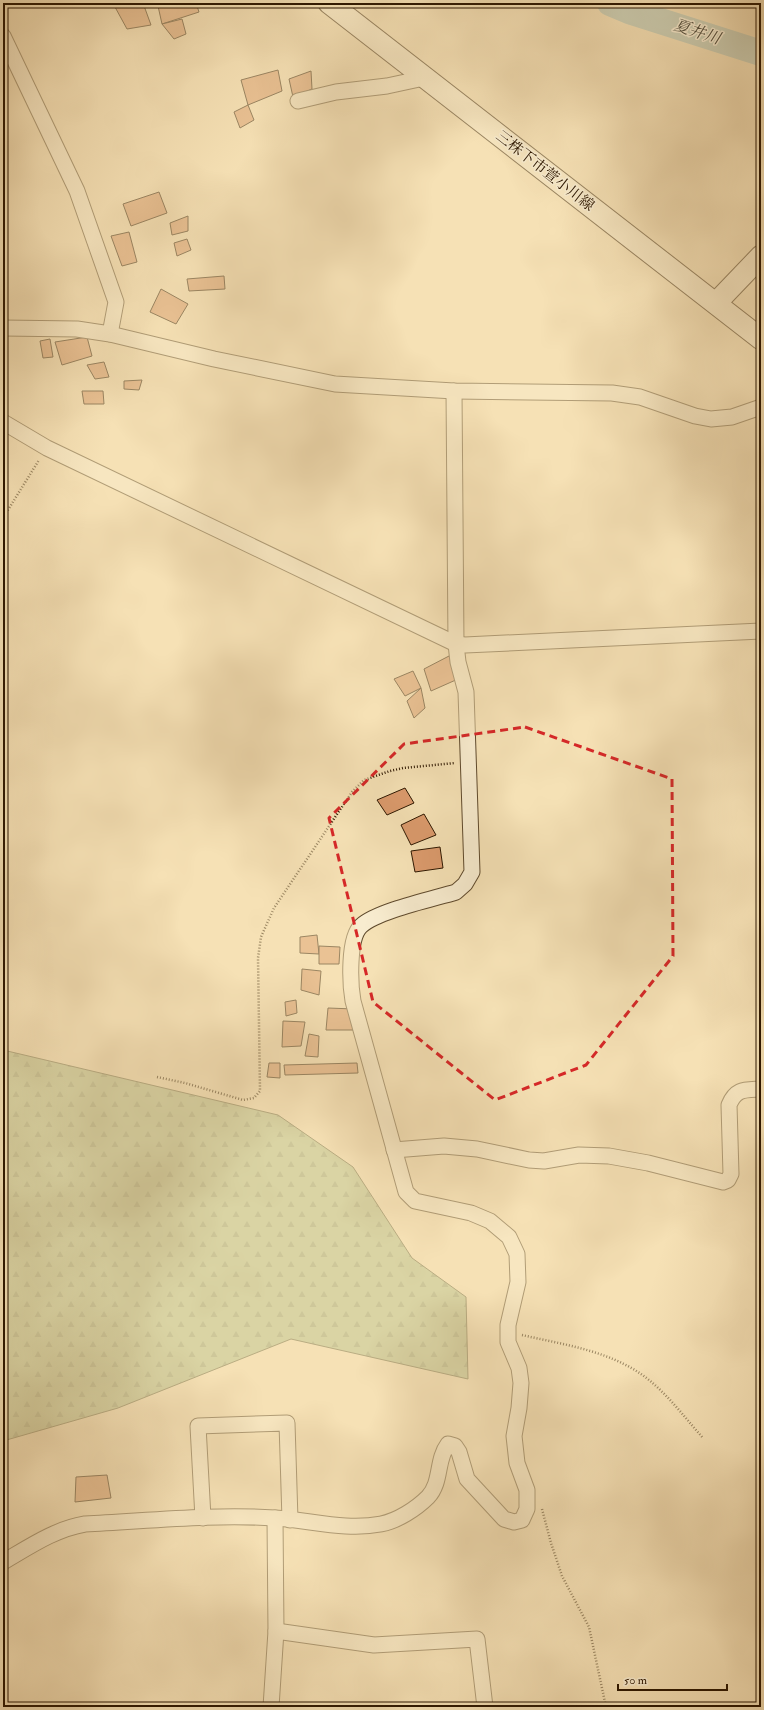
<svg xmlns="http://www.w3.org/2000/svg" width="764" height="1710" font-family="'IM FELL Double Pica','Noto Serif JP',serif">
	<defs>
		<pattern id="forest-firs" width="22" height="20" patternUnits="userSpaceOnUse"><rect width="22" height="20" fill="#b8c390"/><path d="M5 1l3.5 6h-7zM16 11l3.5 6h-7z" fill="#9ea77a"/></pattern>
	</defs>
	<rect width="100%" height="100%" fill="#f5e1b5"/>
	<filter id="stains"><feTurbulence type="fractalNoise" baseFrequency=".005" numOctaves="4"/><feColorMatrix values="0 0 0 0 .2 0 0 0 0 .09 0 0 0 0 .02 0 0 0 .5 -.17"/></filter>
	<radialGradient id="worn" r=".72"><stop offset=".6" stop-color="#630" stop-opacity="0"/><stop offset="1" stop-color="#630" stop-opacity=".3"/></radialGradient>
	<path fill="url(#forest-firs)" stroke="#726d48" d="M3 1050 278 1115 353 1167 412 1258 466 1297 468 1379 291 1339 118 1408 3 1441Z"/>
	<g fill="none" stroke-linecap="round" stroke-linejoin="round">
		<path stroke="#9fbcb6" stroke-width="26" d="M610 3 629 11 761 53"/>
	</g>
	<g fill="#dc9b6d" stroke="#2d1700">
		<path d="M126 3H143L151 25 127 29 115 7Z"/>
		<path d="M164 3H196L199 12 162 24 158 6Z"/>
		<path d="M182 19 186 34 174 39 162 24Z"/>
		<path d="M278 70 282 91 248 105 241 80Z"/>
		<path d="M311 71 312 89 293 97 289 79Z"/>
		<path d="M248 105 254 120 240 128 234 112Z"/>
		<path d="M159 192 167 213 131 226 123 204Z"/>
		<path d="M188 216V231L172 235 170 223Z"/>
		<path d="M129 232 137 262 122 266 111 236Z"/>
		<path d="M187 239 191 250 177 256 174 243Z"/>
		<path d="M224 276 225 289 189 291 187 279Z"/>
		<path d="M161 289 188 304 176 324 150 312Z"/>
		<path d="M87 337 92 356 62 365 55 342Z"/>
		<path d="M50 339 53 357 43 358 40 341Z"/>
		<path d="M104 362 109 377 95 379 87 365Z"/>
		<path d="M142 380 139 390 124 389V381Z"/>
		<path d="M82 391H103L104 404H84Z"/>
		<path d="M449 656 458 679 431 691 424 669Z"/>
		<path d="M413 671 421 688 405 696 394 679Z"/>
		<path d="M421 688 425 708 414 718 407 701Z"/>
		<path d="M405 788 414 803 387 815 377 800Z"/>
		<path d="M424 814 436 835 411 845 401 825Z"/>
		<path d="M440 847 443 868 415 872 411 851Z"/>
		<path d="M317 935 319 954 300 953V937Z"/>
		<path d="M319 946 340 947 339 964H319Z"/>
		<path d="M302 969 321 971 319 995 301 990Z"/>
		<path d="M296 1000 297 1013 286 1016 285 1002Z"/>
		<path d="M328 1008 354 1009 357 1030H326Z"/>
		<path d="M283 1021 305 1022 301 1046 282 1047Z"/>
		<path d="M309 1034 319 1036 318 1057 305 1056Z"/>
		<path d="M269 1063H280V1078L267 1077Z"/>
		<path d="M357 1063 358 1073 285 1075 284 1065Z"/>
		<path d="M107 1475 111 1498 75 1502 76 1477Z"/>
	</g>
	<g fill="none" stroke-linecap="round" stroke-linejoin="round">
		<g stroke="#5f4a2d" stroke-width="17">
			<g id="street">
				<path d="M3 36 77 191 116 302 110 334"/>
				<path d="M298 101 336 92 387 86 424 78"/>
				<path d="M3 328 77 329 110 334 214 359 335 384 454 391 612 393 640 397 695 416 711 419 732 417 761 407"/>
				<path d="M3 422 47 448 456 644 465 645 761 631"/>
				<path d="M394 1150 444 1146 477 1149 529 1160 544 1161 579 1155 609 1156 648 1163 723 1182 728 1180 731 1174 729 1105C736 1088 745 1090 761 1089"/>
				<path d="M203 1518 198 1426 287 1423 290 1520"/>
				<path d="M3 1562C29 1547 55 1529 85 1524 148 1521 212 1514 275 1518 310 1520 346 1531 381 1524 397 1521 416 1509 428 1497 442 1482 436 1460 448 1444L455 1446 459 1452 467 1479 504 1519 514 1522 522 1520 527 1509V1490L517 1463 514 1436 519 1408 521 1383 519 1368 508 1342V1325L518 1282 517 1254 509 1237 490 1221 471 1213 415 1201 406 1192 353 1001C350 984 348 938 361 926 377 911 433 899 456 892L465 884 472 872 466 692 458 662 456 644 454 391"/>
				<path d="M276 1631 374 1645 477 1639 485 1707"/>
				<path d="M271 1707 276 1631 275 1518"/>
			</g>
		</g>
		<g stroke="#2d1700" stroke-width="23">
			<g id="secondary">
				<path d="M329 3 761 339"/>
				<path d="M716 303 761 256"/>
			</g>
		</g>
		<g stroke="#2d1700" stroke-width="2.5" stroke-dasharray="1 2" stroke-linecap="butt">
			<path d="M3 518 39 460"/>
			<path d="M157 1077 185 1083 243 1100 254 1098 260 1091 258 958 261 937 274 908 352 792 364 780 390 771 403 768 455 763"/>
			<path d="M522 1335C565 1345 613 1351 649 1380 669 1396 686 1419 703 1438"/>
			<path d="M542 1509 551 1543 562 1576 589 1627 606 1707"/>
		</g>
		<use href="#street" stroke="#f8eccf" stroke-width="15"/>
		<use href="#secondary" stroke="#f8eccf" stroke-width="21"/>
	</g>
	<path d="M0 0H764V1710H0ZM525 727 672 779 673 956 586 1065 495 1100 373 1002 329 818 404 744Z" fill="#f5e1b5" fill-opacity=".55" fill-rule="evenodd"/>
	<path fill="none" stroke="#d62828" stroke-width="3" stroke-dasharray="8 5" stroke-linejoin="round" d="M525 727 672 779 673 956 586 1065 495 1100 373 1002 329 818 404 744Z"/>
	<g text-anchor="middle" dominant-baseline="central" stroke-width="3" stroke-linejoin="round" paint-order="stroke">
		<g font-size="15" fill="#2d1700" stroke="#f8eccf">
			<text transform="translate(545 171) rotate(38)">三株下市萱小川線</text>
		</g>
		<g font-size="16" font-style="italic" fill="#555140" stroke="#f8eccf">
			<text transform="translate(697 32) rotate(18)">夏井川</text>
		</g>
	</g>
	<rect width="764" height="1710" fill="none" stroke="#f5e1b5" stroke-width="16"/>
	<rect x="4" y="4" width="756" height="1702" fill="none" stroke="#2d1700" stroke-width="2"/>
	<rect x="8" y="8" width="748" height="1694" fill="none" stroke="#2d1700"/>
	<path d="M618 1684v6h109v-6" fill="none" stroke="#2d1700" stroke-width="2"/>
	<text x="624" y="1684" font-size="12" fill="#2d1700" stroke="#f8eccf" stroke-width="3" paint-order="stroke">50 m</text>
	<rect width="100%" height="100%" filter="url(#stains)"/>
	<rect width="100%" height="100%" fill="url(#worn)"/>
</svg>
